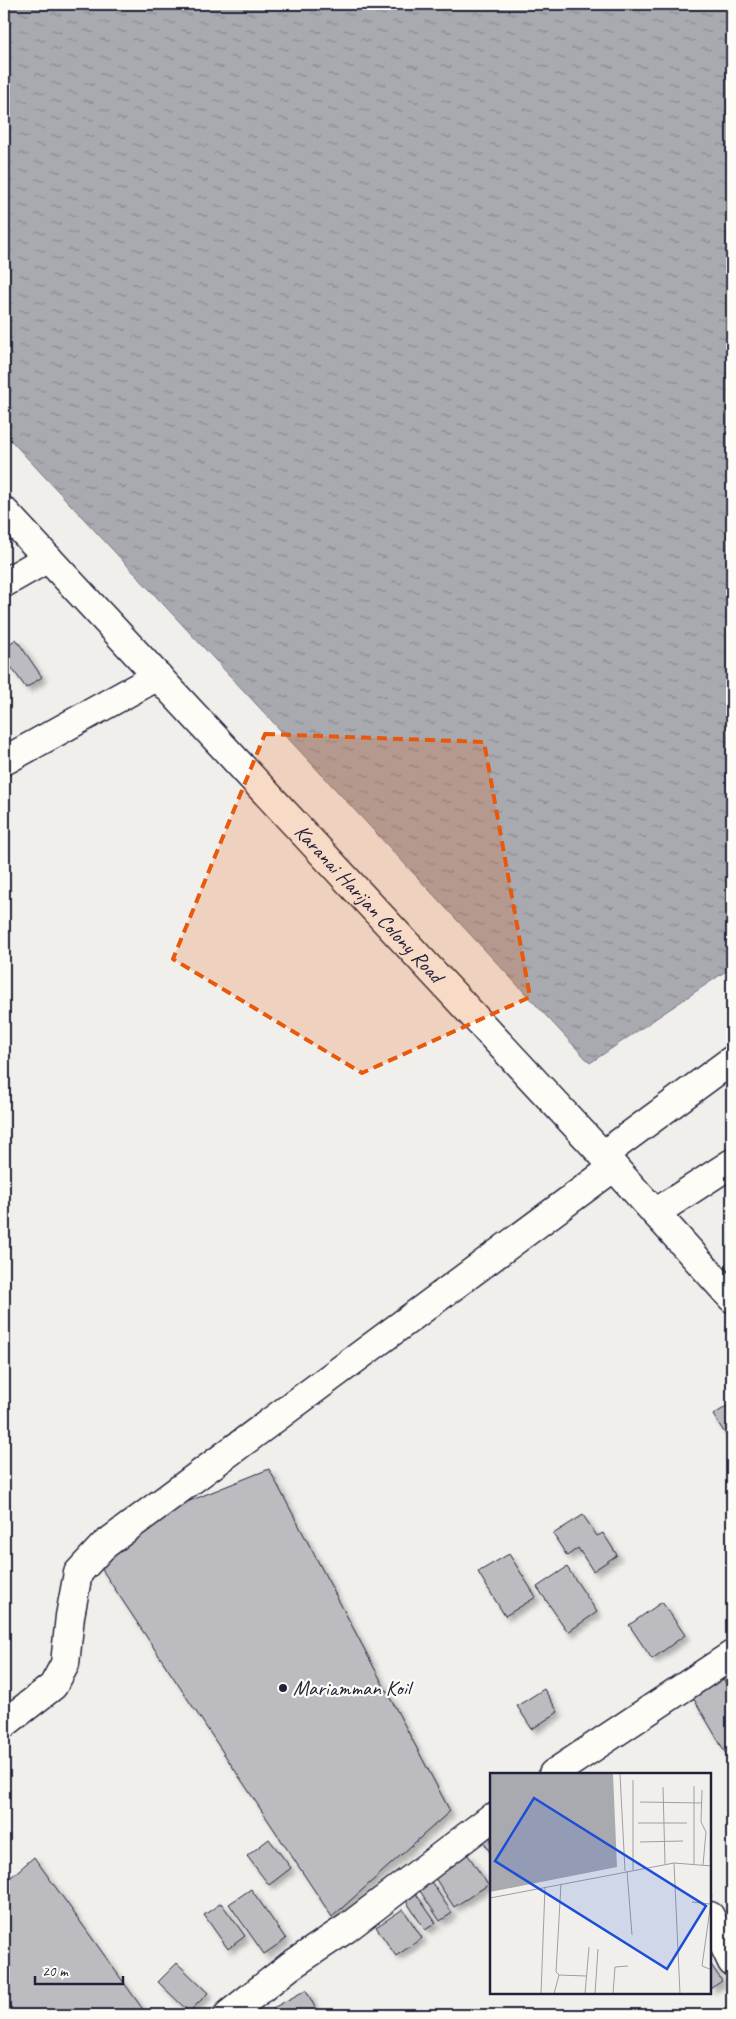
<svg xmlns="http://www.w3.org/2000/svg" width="736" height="2019" font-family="Caveat,sans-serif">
	<defs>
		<pattern id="water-ripples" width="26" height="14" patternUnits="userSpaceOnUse" patternTransform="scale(1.25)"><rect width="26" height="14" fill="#a9a9b0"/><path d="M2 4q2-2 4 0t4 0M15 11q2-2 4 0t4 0" fill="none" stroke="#898990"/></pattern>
		<filter id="shadow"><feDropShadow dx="4.5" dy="4.5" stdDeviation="2.5" flood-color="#0004"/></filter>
	</defs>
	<rect width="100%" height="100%" fill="#f0efec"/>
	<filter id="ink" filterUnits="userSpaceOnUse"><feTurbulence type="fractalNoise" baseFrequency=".02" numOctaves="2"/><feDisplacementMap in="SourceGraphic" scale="10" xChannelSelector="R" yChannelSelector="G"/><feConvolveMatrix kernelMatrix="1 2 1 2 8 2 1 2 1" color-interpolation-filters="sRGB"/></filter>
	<g filter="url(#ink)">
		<path fill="url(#water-ripples)" stroke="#737381" d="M4 4H732V967L590 1063 4 433Z"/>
		<g fill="#bcbcc0" stroke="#22223b" filter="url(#shadow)">
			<path d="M16 639 42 677 26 688 4 657V648Z"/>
			<path d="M732 1403V1444L713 1415Z"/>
			<path d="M269 1469 450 1811 332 1917 99 1565 177 1506Z"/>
			<path d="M583 1515 597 1536 603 1533 617 1555 593 1571 578 1548 567 1556 553 1534Z"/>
			<path d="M509 1554 536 1597 505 1616 478 1572Z"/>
			<path d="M567 1567 597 1612 568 1632 537 1587Z"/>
			<path d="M662 1602 685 1635 652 1659 629 1625Z"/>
			<path d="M719 1671 732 1694V1764L688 1689Z"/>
			<path d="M544 1689 558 1712 532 1729 517 1706Z"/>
			<path d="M491 1826V1854L479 1834Z"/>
			<path d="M269 1839 291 1868 269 1885 247 1856Z"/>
			<path d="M466 1852 488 1885 454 1907 433 1875Z"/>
			<path d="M34 1857 147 2015H4V1883Z"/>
			<path d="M430 1880 452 1913 440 1921 418 1888Z"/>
			<path d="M251 1889 286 1939 264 1954 229 1904Z"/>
			<path d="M416 1894 436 1923 425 1930 406 1901Z"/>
			<path d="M221 1903 245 1936 228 1949 204 1915Z"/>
			<path d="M403 1909 422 1938 396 1956 376 1927Z"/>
			<path d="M177 1963 208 1993 189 2012 158 1982Z"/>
			<path d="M710 1963 722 1981 710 1989Z"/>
			<path d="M306 1990 319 2015H277L273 2008Z"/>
			<path d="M358 2010 361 2015H349Z"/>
		</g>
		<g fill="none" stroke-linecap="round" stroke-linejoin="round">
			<g stroke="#22223b" stroke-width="31">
				<g id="minor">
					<path id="s1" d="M4 511 603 1155 732 1298"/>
					<path d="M4 583 48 558"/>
					<path d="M4 761 158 676"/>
					<path d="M603 1155 732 1060"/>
					<path d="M655 1213 732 1163"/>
					<path d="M4 1724 53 1686 65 1664 70 1616 78 1573 103 1546 614 1167"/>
					<path d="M553 1774 732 1655"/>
					<path d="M710 1916 732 1962"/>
					<path d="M228 2015 290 1966 347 1928 491 1818"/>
				</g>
			</g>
			<use href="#minor" stroke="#fdfcf7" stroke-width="28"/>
		</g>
	</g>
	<path fill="#e8590c" fill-opacity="0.2" stroke="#e8590c" stroke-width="4" stroke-dasharray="10 6" stroke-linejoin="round" d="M265 734 484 742 530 997 362 1073 173 959Z"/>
	<circle fill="#22223b" stroke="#fdfcf7" stroke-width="2" cx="283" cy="1688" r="5"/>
	<g text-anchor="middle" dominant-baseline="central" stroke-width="4.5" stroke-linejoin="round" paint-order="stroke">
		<g font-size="21" fill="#22223b" stroke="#fdfcf7">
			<text stroke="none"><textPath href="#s1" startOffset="536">Karanai Harijan Colony Road</textPath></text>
		</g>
		<g font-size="21" fill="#22223b" stroke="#fdfcf7" text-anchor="start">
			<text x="293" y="1688">Mariamman Koil</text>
		</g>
	</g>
	<g transform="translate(490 1773)">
		<rect width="221" height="221" fill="#f0efec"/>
		<path d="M0 1H123L127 94 0 119Z" fill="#a9a9b0"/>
		<path fill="none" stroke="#9e9da5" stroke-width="1" d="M130 1 135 98M204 13V91M173 14 175 91M212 17 211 49 216 59 213 92M150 29 212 30M148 50H197M150 69 193 68M184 90 190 221M143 97V7M137 98 142 162M222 122 212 193 222 197M0 125 184 90 222 93M202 129 220 131M69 202 66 199 71 111M51 221 55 114M64 221 69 202 96 203M95 221 99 174M105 221 108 176M123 221 125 194 138 193"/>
		<path fill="#1d4ed8" fill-opacity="0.15" stroke="#1d4ed8" stroke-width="2.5" d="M44 25 216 133 177 196 5 88Z"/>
		<rect width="221" height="221" fill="none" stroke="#22223b" stroke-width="2.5"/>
	</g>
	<rect width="736" height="2019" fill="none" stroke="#fdfcf7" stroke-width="20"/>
	<rect x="10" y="10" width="716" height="1999" fill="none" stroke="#22223b" stroke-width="2" filter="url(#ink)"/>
	<path d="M35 1976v8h88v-8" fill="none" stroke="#22223b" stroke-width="2.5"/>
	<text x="42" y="1976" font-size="15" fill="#22223b" stroke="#fdfcf7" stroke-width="4" paint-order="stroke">20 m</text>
</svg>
